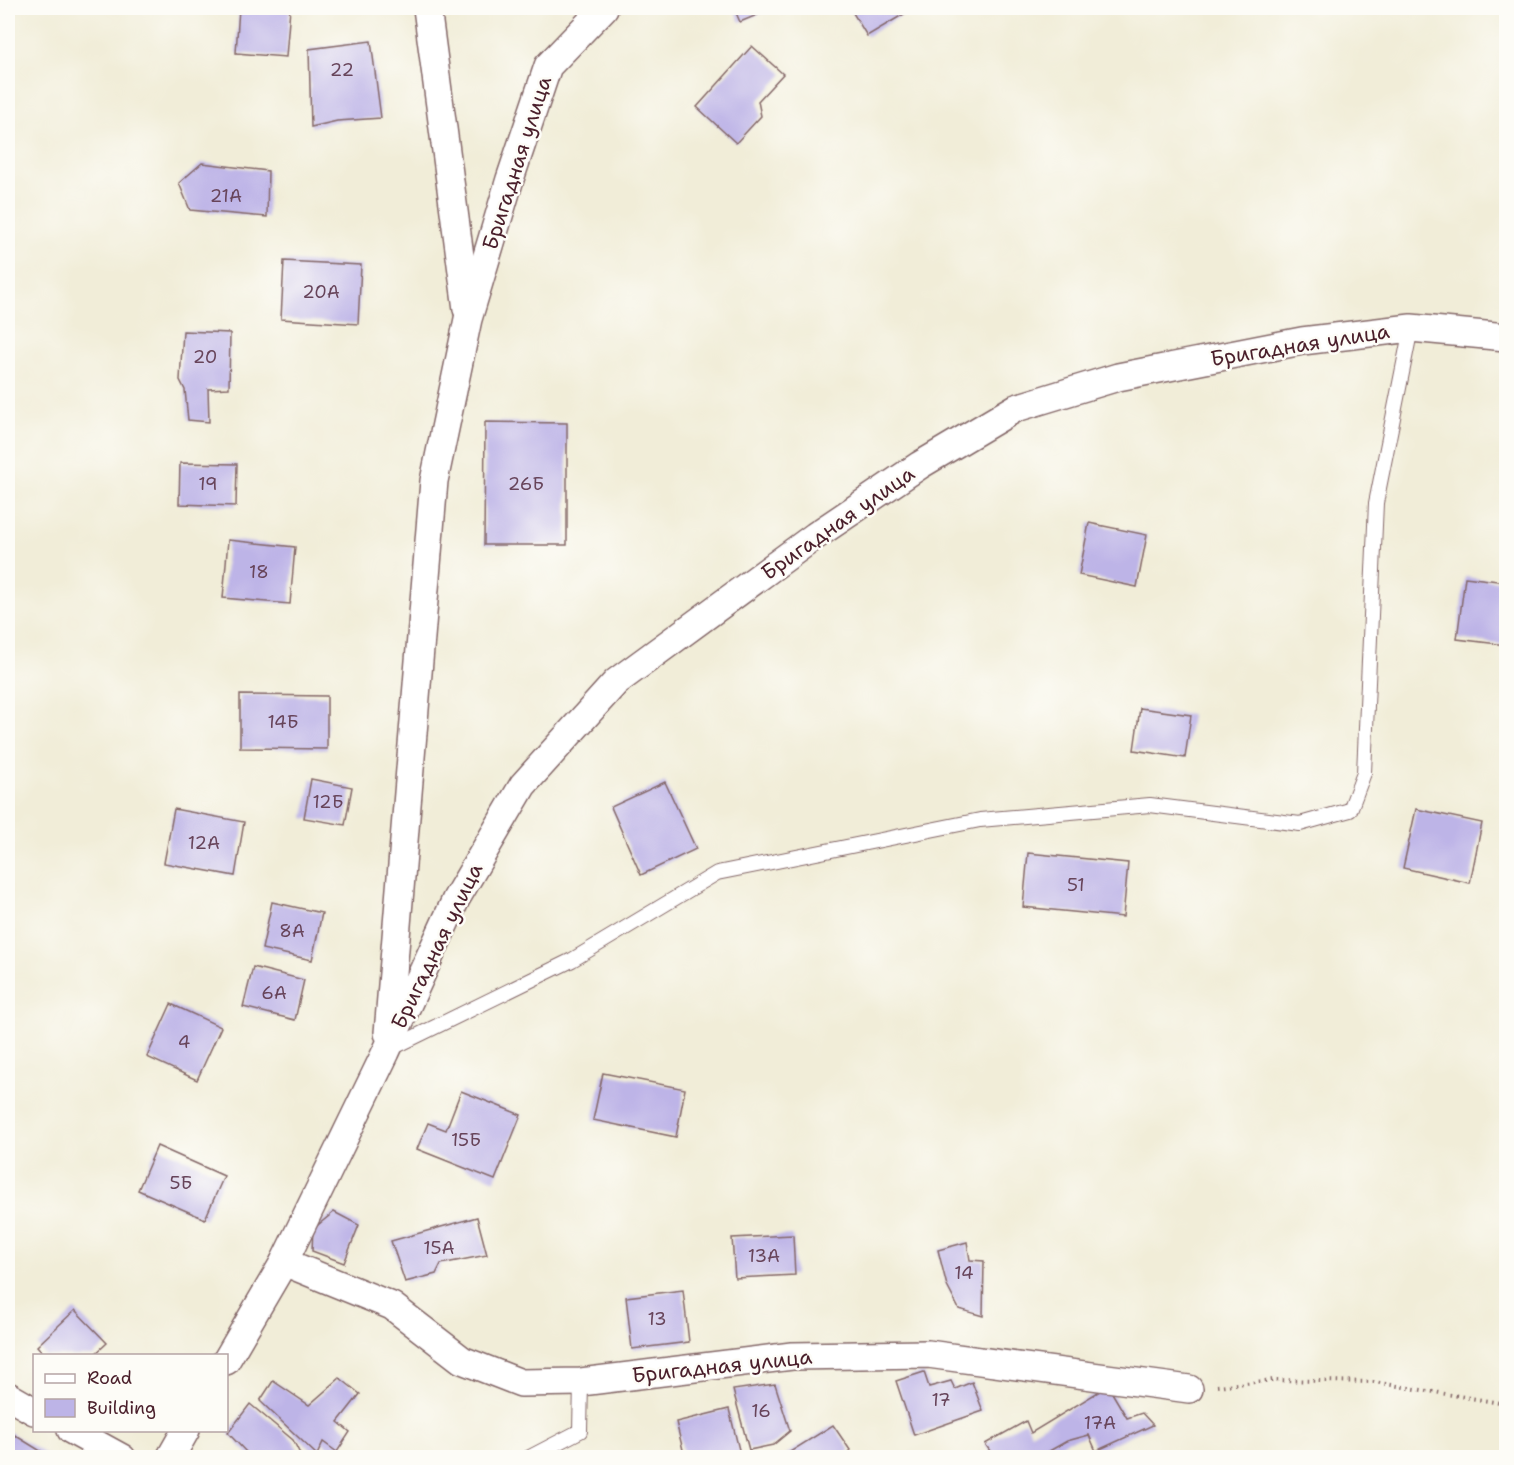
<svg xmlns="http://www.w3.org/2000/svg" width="1514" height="1465" font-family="'Shantell Sans',sans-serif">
	<rect width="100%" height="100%" fill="#fdfcf7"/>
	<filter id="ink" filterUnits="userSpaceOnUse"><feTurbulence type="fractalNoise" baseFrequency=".0167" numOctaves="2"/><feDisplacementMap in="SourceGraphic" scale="12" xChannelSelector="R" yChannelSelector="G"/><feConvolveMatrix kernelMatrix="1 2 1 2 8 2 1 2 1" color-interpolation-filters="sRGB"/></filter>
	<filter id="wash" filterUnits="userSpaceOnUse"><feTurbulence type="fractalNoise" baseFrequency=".008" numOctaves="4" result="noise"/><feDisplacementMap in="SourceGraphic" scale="24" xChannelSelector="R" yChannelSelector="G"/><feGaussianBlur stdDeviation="1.35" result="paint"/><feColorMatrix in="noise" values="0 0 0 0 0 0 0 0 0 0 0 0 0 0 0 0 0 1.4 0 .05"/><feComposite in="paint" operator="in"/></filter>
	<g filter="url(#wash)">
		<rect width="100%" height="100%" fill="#f1edd8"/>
		<g id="blocks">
			<g fill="#bdb4e7">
				<path d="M239 8H290L286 57 236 53Z"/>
				<path d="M734 8H774L740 22Z"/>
				<path d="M850 8H906L909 11 867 36Z"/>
				<path d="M371 41 381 118 337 121 311 127 309 49Z"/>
				<path d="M752 46 783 74 758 101 761 116 736 143 697 107Z"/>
				<path d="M202 163 268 171 267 217 190 210 179 183Z"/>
				<path d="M284 261 361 265 358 324 281 319Z"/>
				<path d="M183 331 230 333 229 388 208 389 209 422 188 420 185 390 180 380Z"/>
				<path d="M485 422 567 423V545H484Z"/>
				<path d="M180 463 237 464 236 506 179 504Z"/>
				<path d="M1089 523 1147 535 1137 587 1079 575Z"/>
				<path d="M228 540 295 547 290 604 223 598Z"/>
				<path d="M1465 577 1506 582V645L1457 639Z"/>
				<path d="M240 695 327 696V749L240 748Z"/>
				<path d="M1140 708 1191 715 1185 758 1134 750Z"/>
				<path d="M311 779 352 787 345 825 304 818Z"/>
				<path d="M665 782 696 849 641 875 611 807Z"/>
				<path d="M174 809 244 822 235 876 164 863Z"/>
				<path d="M1416 809 1482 823 1470 883 1403 868Z"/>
				<path d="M1028 853 1128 863 1123 917 1023 907Z"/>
				<path d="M272 902 322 913 312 960 262 949Z"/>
				<path d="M253 967 304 980 295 1020 243 1007Z"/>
				<path d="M171 1004 221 1027 197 1080 147 1057Z"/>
				<path d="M603 1073 685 1089 676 1137 593 1120Z"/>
				<path d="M461 1091 521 1115 495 1180 417 1149 428 1123 446 1130Z"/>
				<path d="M157 1146 224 1176 205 1219 138 1190Z"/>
				<path d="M334 1212 359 1225 344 1263 312 1251 313 1229Z"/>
				<path d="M477 1217 487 1255 441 1264 436 1274 405 1282 391 1241Z"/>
				<path d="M793 1235 795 1275 735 1278 732 1238Z"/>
				<path d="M967 1242 970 1260 984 1261 983 1316 959 1309 947 1286 938 1250Z"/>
				<path d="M683 1290 689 1342 632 1349 626 1297Z"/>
				<path d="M75 1310 107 1343 93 1356H46L37 1346Z"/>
				<path d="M924 1372 929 1387 951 1381 955 1389 972 1382 983 1411 914 1435 896 1381Z"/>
				<path d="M340 1378 360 1394 338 1422 350 1432 337 1452 323 1442 317 1455 260 1401 273 1381 309 1405Z"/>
				<path d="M775 1384 790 1431 773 1445 749 1450 733 1390Z"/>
				<path d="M1108 1386 1127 1418 1142 1413 1153 1425 1096 1451 1089 1435 1067 1441 1037 1458H995L985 1444 1026 1421 1031 1433Z"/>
				<path d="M250 1404 293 1440 302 1458H245L248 1454 228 1433Z"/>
				<path d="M729 1409 741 1458H685L676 1422Z"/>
				<path d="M833 1425 850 1450 843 1458H786L785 1455Z"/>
				<path d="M8 1431 52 1458H8Z"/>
			</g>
		</g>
	</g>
	<g filter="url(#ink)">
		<use href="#blocks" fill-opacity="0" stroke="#846768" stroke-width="1.5"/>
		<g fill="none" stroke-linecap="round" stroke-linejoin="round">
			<g stroke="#846768" stroke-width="16">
				<g id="lane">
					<path d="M390 1049 572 960 717 873 980 820 1150 805 1300 824 1350 810 1364 773 1376 503 1411 328"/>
					<path d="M528 1458 580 1431 581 1382"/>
				</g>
			</g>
			<g stroke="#846768" stroke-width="30">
				<g id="street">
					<path d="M427 8 467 309"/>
					<path d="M388 1033 434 481 468 319 510 179 548 66 604 8"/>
					<path d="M284 1262 392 1306 462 1360 521 1383 581 1382 792 1356 928 1354 1189 1389"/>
					<path d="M226 1361 284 1262 386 1052 456 899 523 785 616 682 815 536 920 465 1016 408 1118 377 1302 341 1411 328 1506 337"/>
					<path d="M8 1396 34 1411"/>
					<path d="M71 1430 122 1458"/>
					<path d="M170 1458 186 1430"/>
				</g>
			</g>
			<path stroke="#846768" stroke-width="4" stroke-dasharray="1.5 4.5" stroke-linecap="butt" d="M1217 1386 1274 1380 1374 1382 1506 1404"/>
			<use href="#lane" stroke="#fff" stroke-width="14"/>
			<use href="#street" stroke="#fff" stroke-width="27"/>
		</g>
	</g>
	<g text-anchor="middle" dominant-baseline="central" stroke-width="5" stroke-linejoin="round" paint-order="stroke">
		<g font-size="18" fill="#67445a">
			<text x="342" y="70">22</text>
			<text x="226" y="196">21А</text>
			<text x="321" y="292">20А</text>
			<text x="205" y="357">20</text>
			<text x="208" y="484">19</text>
			<text x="526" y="484">26Б</text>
			<text x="259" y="572">18</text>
			<text x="283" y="722">14Б</text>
			<text x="328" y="802">12Б</text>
			<text x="204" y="843">12А</text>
			<text x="1076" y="885">51</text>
			<text x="292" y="931">8А</text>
			<text x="274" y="993">6А</text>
			<text x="184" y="1042">4</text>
			<text x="466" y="1140">15Б</text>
			<text x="181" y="1183">5Б</text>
			<text x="439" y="1248">15А</text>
			<text x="764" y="1256">13А</text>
			<text x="964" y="1273">14</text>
			<text x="657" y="1319">13</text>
			<text x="941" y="1400">17</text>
			<text x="761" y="1411">16</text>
			<text x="1100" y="1423">17А</text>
		</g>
		<g font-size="21" fill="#4a1f2b" stroke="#fdfcf7">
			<text transform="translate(517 163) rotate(-72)">Бригадная улица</text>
			<text transform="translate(1300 345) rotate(-9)">Бригадная улица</text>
			<text transform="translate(838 523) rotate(-35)">Бригадная улица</text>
			<text transform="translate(437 946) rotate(-64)">Бригадная улица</text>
			<text transform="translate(722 1366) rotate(-6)">Бригадная улица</text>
		</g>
	</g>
	<rect width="1514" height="1465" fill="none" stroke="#fdfcf7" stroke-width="30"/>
	<rect x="33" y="1354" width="195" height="78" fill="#fdfcf7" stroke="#b5a4a5" stroke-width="1.5"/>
	<rect x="45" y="1374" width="30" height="9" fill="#ffffff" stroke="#b5a4a5" stroke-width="1.5"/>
	<text x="87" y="1384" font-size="18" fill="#4a1f2b">Road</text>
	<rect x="45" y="1399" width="30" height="18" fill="#bdb4e7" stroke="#b5a4a5" stroke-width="1.5"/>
	<text x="87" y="1414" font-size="18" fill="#4a1f2b">Building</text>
</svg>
